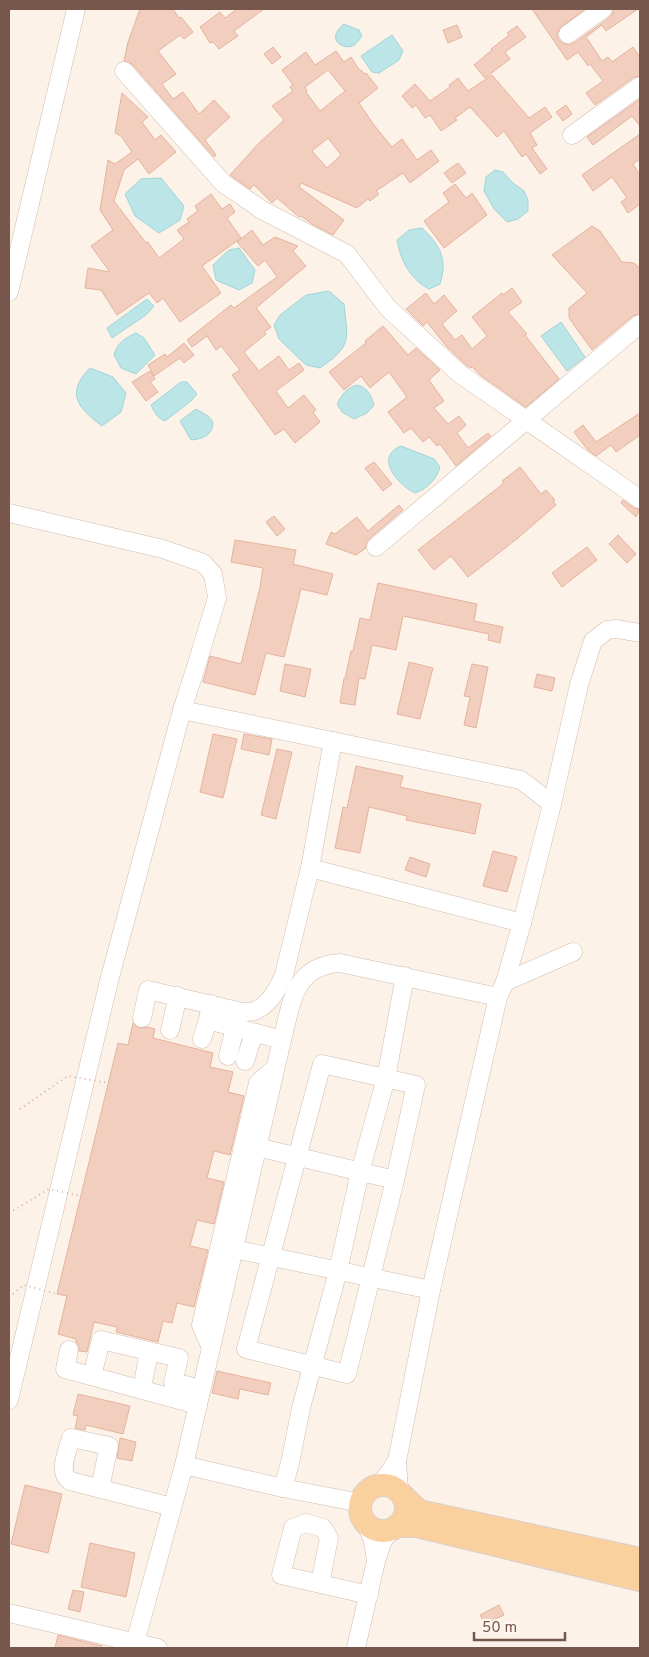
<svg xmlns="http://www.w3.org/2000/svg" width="649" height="1657" font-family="Overpass,sans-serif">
	<rect width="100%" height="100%" fill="#fdf2e7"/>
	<g fill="#bbe5e7" stroke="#a1d5d9">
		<path d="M344 24 359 30 362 36C360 39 357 43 354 45 347 51 323 41 344 24Z"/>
		<path d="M392 35 403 51 399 60 379 73 372 72 361 56Z"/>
		<path d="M495 170 503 172 513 183 524 191 528 200V211L518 219 507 222 494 209 484 191 486 177Z"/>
		<path d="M161 178 184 206 180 220 159 233 135 216 125 194 141 179Z"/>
		<path d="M422 228C440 245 448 259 440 284L429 289C409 278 401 261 397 240L409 230Z"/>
		<path d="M239 248 255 270 252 283 239 290 216 280 213 265 229 250Z"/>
		<path d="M329 291 344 304C348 340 352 346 320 368L306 365 279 339 274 325 280 315 306 295Z"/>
		<path d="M147 299 154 306 146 315 112 338 107 328Z"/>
		<path d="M561 322 585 357 567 371 541 336Z"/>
		<path d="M136 333 144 338 155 355 136 374 121 368 114 355C117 343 125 338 136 333Z"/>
		<path d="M90 368 113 377 126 393 121 412 102 426C78 408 65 393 90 368Z"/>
		<path d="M181 382H187L197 394 191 401 165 421C157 418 155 413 151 405Z"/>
		<path d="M357 385C368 388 371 395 374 405L367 413 354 419 342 412 337 404C341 395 348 387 357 385Z"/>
		<path d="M196 409 208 416 213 422C213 435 203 439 191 440L180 421Z"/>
		<path d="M401 446 434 459 440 467C437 479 427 489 415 493 399 486 373 457 401 446Z"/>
	</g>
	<g fill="#f2cebe" stroke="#e5b39e" fill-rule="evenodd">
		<path d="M140 9H173L179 18 181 17 193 32 184 39 180 35 158 51 176 74 162 84 173 99 183 92 199 114 214 100 230 117 205 140 216 155 214 157 132 64 124 61 128 42Z"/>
		<path d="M237 9H264L234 31 238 36 219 49 213 42 210 43 200 27 220 12 225 18Z"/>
		<path d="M532 9H585L559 29 557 35 559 40 563 43 569 45 574 43 609 18 612 14 614 9H638L606 31 602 25 586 37 602 61 608 57 612 62 633 47 640 57V76L634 77 595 105 586 93 603 81 590 64 588 66 578 52 567 60Z"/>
		<path d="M457 25 462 37 448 43 443 30Z"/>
		<path d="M517 26 526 37 505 52 510 59 485 78 474 65 492 50 491 49 509 35 507 33Z"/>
		<path d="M273 47 281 57 272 64 264 54Z"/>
		<path d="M336 51 344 62 351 57 358 68 365 74 366 73 378 88 359 103 374 125 392 147 402 139 417 160 431 150 439 161 410 183 403 173 376 191 379 194 370 201 368 199 357 208 301 183 299 187 344 220 333 235 312 224 301 216 299 217 277 198 272 203 254 185 250 189 230 175 258 144 284 120 272 106 293 91 290 87 293 85 282 70 306 52 315 65ZM328 70 345 91 320 111 306 92 307 91 305 87ZM328 138 341 155 327 168 312 151Z"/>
		<path d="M492 75 529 118 545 107 552 117 530 133 537 145 532 148 547 169 540 174 526 154 522 157 504 131 497 137 470 107 455 118 457 120 441 131 430 115 425 118 416 105 412 108 402 96 415 84 430 101 450 87 449 85 458 78 468 91Z"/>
		<path d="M122 93 148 117 142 122 155 140 161 135 176 152 149 174 138 159 124 170 114 201 146 243 148 242 159 258 184 239 177 230 189 222 187 219 198 211 195 206 211 194 222 209 230 204 235 212 227 218 241 238 202 266 221 293 180 322 163 298 157 303 149 293 117 315 101 290 85 288 88 268 110 272 91 246 113 230 100 210 108 160 115 164 132 152 121 136 115 133Z"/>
		<path d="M640 99V126L632 116 593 145 587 137Z"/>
		<path d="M566 105 572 114 563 121 556 112Z"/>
		<path d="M640 134V159L633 164 640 175V204L628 213 621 202 627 198 612 177 593 191 582 175Z"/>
		<path d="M458 163 466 173 452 183 444 173Z"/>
		<path d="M455 184 466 198 472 193 487 215 444 248 424 221 449 202 443 193Z"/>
		<path d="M592 226 600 231 622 262 634 263 640 268V314L633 316 592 350 569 318V308L587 293 552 255Z"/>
		<path d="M252 230 263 245 275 237 298 246 293 251 306 266 256 308 271 327 264 332 266 334 244 352 259 371 279 356 289 370 299 363 304 370 276 391 288 408 304 395 316 410 313 412 320 422 295 443 284 429 275 435 232 375 240 370 221 346 216 350 207 336 192 347 187 340 231 305 234 308 277 277 265 260 258 266 237 242Z"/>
		<path d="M512 288 522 302 508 312 527 334 525 335 559 379 526 407 480 375 472 367 471 368 467 366 447 347 427 322 423 326 406 309 426 293 434 304 444 295 457 311 442 324 455 340 462 335 472 349 487 336 472 317 502 293 503 295Z"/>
		<path d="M383 326 408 355 416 348 440 370 429 380 444 401 434 408 448 424 459 416 466 425 457 433 468 448 488 433 491 436 456 466 440 444 437 446 429 437 423 442 411 428 404 433 388 412 407 397 389 372 370 388 361 376 344 390 329 372 366 343 365 341Z"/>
		<path d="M184 343 194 355 184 363 180 358 154 376 148 365 165 354 167 357Z"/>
		<path d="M150 371 155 379 150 382 158 392 146 401 132 382Z"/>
		<path d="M640 413V435L616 452 611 445 596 456 587 449 574 432 583 425 596 442Z"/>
		<path d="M374 462 392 484 383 491 365 468Z"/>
		<path d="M520 467 541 494 546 490 555 500 553 501 556 505 518 538 468 577 451 556 434 570 418 550 504 483 502 481Z"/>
		<path d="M623 500 634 508 640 509 636 517 621 503Z"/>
		<path d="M399 505 403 510 369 539 366 543V548L356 555 326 544 331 532 335 534 357 517 368 531Z"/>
		<path d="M274 516 285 529 277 536 266 522Z"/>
		<path d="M618 535 636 554 627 563 609 544Z"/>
		<path d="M235 540 296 550 293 564 333 574 327 595 301 589 284 657 266 653 255 695 203 682 210 656 241 664 260 587 263 568 231 562Z"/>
		<path d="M587 547 597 560 562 587 552 573Z"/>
		<path d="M378 583 477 604 474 621 503 627 500 643 488 640 489 634 403 616 396 650 372 645 365 679 359 678 355 705 340 703 344 678 345 679 351 651H353L360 618 370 620Z"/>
		<path d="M409 662 433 668 420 719 397 714Z"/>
		<path d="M285 664 311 669 305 697 280 691Z"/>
		<path d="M472 664 488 667 476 728 464 725 470 697 464 696Z"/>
		<path d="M537 674 555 678 552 691 534 687Z"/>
		<path d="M213 734 237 739 223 798 200 792Z"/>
		<path d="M244 734 272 739 269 755 241 749Z"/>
		<path d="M277 749 292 752 276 819 261 815Z"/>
		<path d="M356 766 403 776 400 787 481 804 475 834 406 820 407 816 369 807 360 853 335 848 343 807 347 808Z"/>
		<path d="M493 851 517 857 507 892 483 886Z"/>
		<path d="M410 857 430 864 426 877 405 870Z"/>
		<path d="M133 1023 139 1028 147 1027 155 1029 153 1038 213 1053 210 1067 233 1072 228 1092 244 1096 230 1155 214 1151 207 1178 224 1182 214 1224 197 1220 190 1246 208 1250 194 1307 177 1303 172 1323 163 1321 158 1342 116 1332 117 1327 94 1322 87 1352 79 1351V1346L76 1342V1339L58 1334 67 1296 57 1294 118 1043 128 1045Z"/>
		<path d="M217 1371 271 1383 268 1395 240 1389 238 1399 212 1393Z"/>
		<path d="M78 1394 130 1406 123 1434 86 1425 85 1430 75 1428 78 1416 73 1415Z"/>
		<path d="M120 1438 136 1442 132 1461 117 1458Z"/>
		<path d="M25 1485 62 1494 48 1553 11 1544Z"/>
		<path d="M90 1543 135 1553 126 1597 81 1587Z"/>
		<path d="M73 1590 84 1592 80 1612 68 1609Z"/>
		<path d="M499 1605 504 1615 485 1624 480 1615Z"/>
		<path d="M58 1635 102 1646 101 1648H55Z"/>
	</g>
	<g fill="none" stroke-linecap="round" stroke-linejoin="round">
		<g stroke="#d1bbaf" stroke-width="19">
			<g id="minor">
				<path d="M568 34 603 9"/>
				<path d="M124 71 223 183 262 210 347 254 388 308 460 374 640 499"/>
				<path d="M572 135 640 86"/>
				<path d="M9 292 76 9"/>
				<path d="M9 513 163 549 203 563 213 574 217 598 195 670 182 710 109 981 9 1400"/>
				<path d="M376 547 640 324"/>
				<path d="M182 710 521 780 552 804 522 923 505 982 498 997 431 1290 397 1461"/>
				<path d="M552 804 579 685 593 641 607 630 617 629 640 633"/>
				<path d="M310 868 522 923"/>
				<path d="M505 982 573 952"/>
				<path d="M211 1004 208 1020 282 1040"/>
				<path d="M142 1018 148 990 242 1012C245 1012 250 1012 254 1011 269 1006 278 989 284 975L310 868 333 741"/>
				<path d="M170 1030 178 996"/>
				<path d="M202 1039 208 1020"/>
				<path d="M228 1056 235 1028"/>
				<path d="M245 1061 254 1033"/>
				<path d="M322 1064 416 1085 395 1180 347 1374 246 1349Z"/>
				<path d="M257 1147 395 1180"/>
				<path d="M234 1249 431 1290"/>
				<path d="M211 1348 201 1325 258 1083 275 1068"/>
				<path d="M69 1350 65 1369 198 1405"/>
				<path d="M92 1376 101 1340 179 1358 173 1382 201 1389"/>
				<path d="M144 1378 149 1352"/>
				<path d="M380 1485 397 1461 399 1491"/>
				<path d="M100 1488 109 1446 71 1438C68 1450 57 1472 70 1481L172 1507"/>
				<path d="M283 1488 290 1463 301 1408 338 1271 360 1172 386 1078 405 976"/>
				<path d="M361 1503 283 1488 184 1465 282 1040C292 1003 293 966 340 963L498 997"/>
				<path d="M366 1523 373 1541 376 1561 383 1540 393 1529"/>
				<path d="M320 1584 329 1538 323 1528 306 1523 293 1528 281 1575 369 1595"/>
				<path d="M9 1613 158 1648"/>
				<path d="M135 1643 184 1465"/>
				<path d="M356 1648 376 1561"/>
			</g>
		</g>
		<g stroke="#d9d0cd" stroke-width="24">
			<g id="major">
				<circle cx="383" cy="1508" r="23"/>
				<path d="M402 1495 419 1511 640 1559"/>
				<path d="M397 1526H417L640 1580"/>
			</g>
		</g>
		<use href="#minor" stroke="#fff" stroke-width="18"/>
		<use href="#major" stroke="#fbd09f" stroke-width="22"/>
		<g stroke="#d8b1a1" stroke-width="2" stroke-dasharray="1 4" stroke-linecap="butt">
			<path d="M20 1109 68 1076 108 1083"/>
			<path d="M9 1213 49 1189 81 1196"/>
			<path d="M9 1297 24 1285 57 1294"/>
		</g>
	</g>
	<rect width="649" height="1657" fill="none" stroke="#77564b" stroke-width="20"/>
	<path d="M474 1632v8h91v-8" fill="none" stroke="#77564b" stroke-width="2.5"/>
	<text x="482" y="1632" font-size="15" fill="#77564b" stroke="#fff7ee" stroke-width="4" paint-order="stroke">50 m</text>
</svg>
